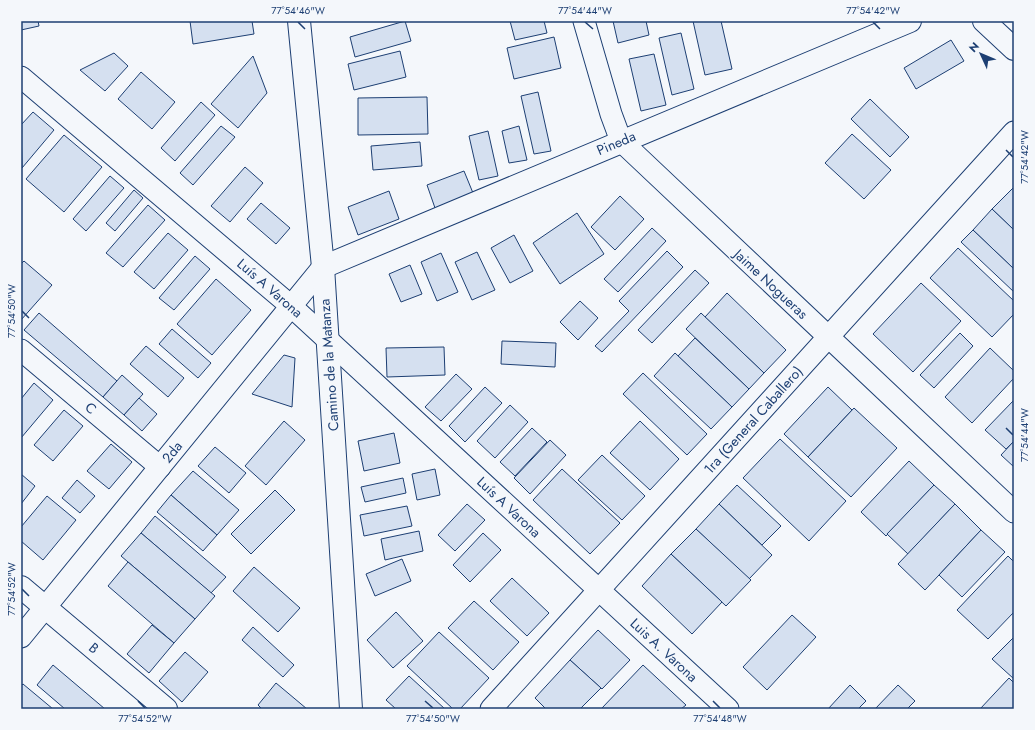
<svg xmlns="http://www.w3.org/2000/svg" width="1035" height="730" font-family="Jost,sans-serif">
	<rect width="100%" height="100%" fill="#f4f7fb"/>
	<g fill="#d5e0f0" stroke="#1d3f73">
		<path d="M21 21H38L39 26 21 30Z"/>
		<path d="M190 21H252L254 34 193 44Z"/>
		<path d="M405 21 411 41 355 57 350 37Z"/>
		<path d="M510 21H544L547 33 515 40Z"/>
		<path d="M613 21H646L649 35 618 43Z"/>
		<path d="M693 21H721L732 69 705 75Z"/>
		<path d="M681 33 694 89 672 95 659 38Z"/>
		<path d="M554 37 561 68 514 79 507 48Z"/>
		<path d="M951 40 964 61 916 89 904 68Z"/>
		<path d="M400 51 406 77 354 90 348 64Z"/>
		<path d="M114 53 128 66 105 91 80 70Z"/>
		<path d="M654 54 666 105 641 111 629 59Z"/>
		<path d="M253 56 267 93 238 128 211 104Z"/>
		<path d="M141 72 175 102 152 129 118 99Z"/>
		<path d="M538 92 551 151 534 154 521 96Z"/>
		<path d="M427 97 428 134 358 135V98Z"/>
		<path d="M870 99 909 137 890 157 851 119Z"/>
		<path d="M201 102 215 115 175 161 161 148Z"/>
		<path d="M33 112 54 130 22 168 21 125Z"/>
		<path d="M221 126 235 137 193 185 180 173Z"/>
		<path d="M519 126 527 160 509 163 502 131Z"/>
		<path d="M488 131 498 176 479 180 469 136Z"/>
		<path d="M852 134 891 170 864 199 825 163Z"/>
		<path d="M64 135 102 167 64 212 26 179Z"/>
		<path d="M420 142 422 166 373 170 371 146Z"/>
		<path d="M245 167 263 183 230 222 211 206Z"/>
		<path d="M464 171 473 193 435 208 427 185Z"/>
		<path d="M110 176 124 188 86 231 73 219Z"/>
		<path d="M1014 187V230L992 209Z"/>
		<path d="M134 190 143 198 115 231 106 223Z"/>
		<path d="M389 191 399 219 358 235 348 207Z"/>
		<path d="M620 196 644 219 615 250 591 227Z"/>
		<path d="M261 203 290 228 276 244 247 219Z"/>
		<path d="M148 205 165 220 123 267 106 253Z"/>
		<path d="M992 209 1014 230V269L973 230Z"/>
		<path d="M577 213 604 254 560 284 533 243Z"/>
		<path d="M652 228 666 241 618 292 604 279Z"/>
		<path d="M973 230 1014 269V292L961 242Z"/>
		<path d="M168 233 188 250 154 289 134 272Z"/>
		<path d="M514 235 533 271 510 283 491 248Z"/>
		<path d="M958 248 1014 301V314L992 337 930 278Z"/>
		<path d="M667 251 683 267 602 352 595 346 629 311 619 301Z"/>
		<path d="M477 252 495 290 472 300 455 262Z"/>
		<path d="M441 253 458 292 437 301 421 262Z"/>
		<path d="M195 256 210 269 174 310 159 298Z"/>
		<path d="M24 261 52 285 21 320V264Z"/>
		<path d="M410 265 422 294 401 302 389 274Z"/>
		<path d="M695 270 709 283 652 343 638 330Z"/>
		<path d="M216 279 251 310 212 355 177 324Z"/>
		<path d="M921 283 961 321 913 372 873 334Z"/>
		<path d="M727 293 786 350 764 373 705 317Z"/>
		<path d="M580 301 598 318 578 340 560 322Z"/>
		<path d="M39 313 117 381 103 397 24 330Z"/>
		<path d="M701 313 764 373 749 389 686 329Z"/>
		<path d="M172 329 211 363 198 378 159 344Z"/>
		<path d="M960 333 973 346 934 388 920 375Z"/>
		<path d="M695 338 749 389 732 407 678 356Z"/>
		<path d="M502 341 556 343 555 367 501 364Z"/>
		<path d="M146 346 184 378 168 397 130 364Z"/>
		<path d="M444 347 445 375 387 377 386 348Z"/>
		<path d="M990 348 1014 371V378L972 423 945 397Z"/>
		<path d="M675 353 732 407 711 429 654 376Z"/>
		<path d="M284 355 295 358 292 407 252 394Z"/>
		<path d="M643 373 707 434 687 455 623 394Z"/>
		<path d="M456 374 472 389 441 421 425 407Z"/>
		<path d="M122 375 143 394 124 415 103 397Z"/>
		<path d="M34 383 53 400 21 438V399Z"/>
		<path d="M485 387 502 403 465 442 449 426Z"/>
		<path d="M828 387 852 410 808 457 784 434Z"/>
		<path d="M139 398 157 414 142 431 124 415Z"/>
		<path d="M1014 400V441L1006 449 985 430Z"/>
		<path d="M510 405 528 422 495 458 477 441Z"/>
		<path d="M854 408 897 448 851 497 808 457Z"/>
		<path d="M64 410 83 426 53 461 34 445Z"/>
		<path d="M284 421 305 440 266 485 245 466Z"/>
		<path d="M640 421 679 459 650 490 610 453Z"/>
		<path d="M532 428 547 442 515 476 500 462Z"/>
		<path d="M394 433 400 463 364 471 358 441Z"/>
		<path d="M780 439 846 501 809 541 743 478Z"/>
		<path d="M550 440 566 455 530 494 514 478Z"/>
		<path d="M1014 441V467L1001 455Z"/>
		<path d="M111 444 132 462 109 489 87 471Z"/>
		<path d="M215 447 246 473 229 493 198 466Z"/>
		<path d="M602 455 645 496 622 520 578 480Z"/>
		<path d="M909 461 934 485 886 536 861 512Z"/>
		<path d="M435 469 440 495 417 500 412 474Z"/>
		<path d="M562 469 620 523 590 554 533 500Z"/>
		<path d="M193 471 239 510 217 535 171 495Z"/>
		<path d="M21 474 35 486 21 504Z"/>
		<path d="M403 478 406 493 365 502 361 487Z"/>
		<path d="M77 480 95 496 80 513 62 498Z"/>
		<path d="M737 485 781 526 762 545 719 504Z"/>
		<path d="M934 485 955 504 908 554 887 534Z"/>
		<path d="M275 490 295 510 251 554 231 534Z"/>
		<path d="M171 495 217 535 203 551 157 512Z"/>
		<path d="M47 496 76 520 43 560 21 541V527Z"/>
		<path d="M467 504 485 520 455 551 438 535Z"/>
		<path d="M719 504 772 555 749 579 696 529Z"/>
		<path d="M955 504 981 530 925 590 898 564Z"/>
		<path d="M407 506 412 526 364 536 360 515Z"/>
		<path d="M155 516 226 577 211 593 141 533Z"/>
		<path d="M696 529 751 580 726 606 671 554Z"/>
		<path d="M981 530 1005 552 962 597 939 575Z"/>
		<path d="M419 531 423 551 385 560 381 539Z"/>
		<path d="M141 533 215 596 195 619 121 556Z"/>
		<path d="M483 533 501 550 470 582 453 565Z"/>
		<path d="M671 554 722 602 692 634 642 586Z"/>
		<path d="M1008 556 1014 562V612L988 639 957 610Z"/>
		<path d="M402 559 411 581 375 596 366 574Z"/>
		<path d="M128 562 195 619 174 643 108 586Z"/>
		<path d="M254 567 300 608 278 632 233 591Z"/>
		<path d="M512 578 549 613 527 636 490 601Z"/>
		<path d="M474 601 519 642 493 670 448 628Z"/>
		<path d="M396 612 423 641 393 668 367 640Z"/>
		<path d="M792 615 816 637 767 690 743 667Z"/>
		<path d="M152 625 174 643 149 673 127 654Z"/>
		<path d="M253 627 294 665 283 677 242 640Z"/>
		<path d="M598 630 630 660 602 689 570 660Z"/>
		<path d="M439 632 489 678 460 709H453L407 666Z"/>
		<path d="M1014 637V679L992 659Z"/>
		<path d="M185 652 208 672 182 702 159 681Z"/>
		<path d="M570 660 601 688 580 709H546L535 698Z"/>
		<path d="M53 665 105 709H65L37 685Z"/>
		<path d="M643 665 686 705 681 709H604L602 708Z"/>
		<path d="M409 676 445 709H396L386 700Z"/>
		<path d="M1009 678 1014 683V709H980Z"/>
		<path d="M276 683 307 709H262L258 705Z"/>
		<path d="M23 684 53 709H21V686Z"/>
		<path d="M850 685 866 701 858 709H828Z"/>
		<path d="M898 685 915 701 907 709H875Z"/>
	</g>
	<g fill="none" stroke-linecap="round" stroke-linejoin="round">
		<g stroke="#1d3f73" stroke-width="23">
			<g id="minor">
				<path d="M584 21 611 114 621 141 1014 512"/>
				<path d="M21 77 291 306 728 709"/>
				<path d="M21 350 160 467"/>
				<path d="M21 637 323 267"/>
				<path d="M491 709 1014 132"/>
			</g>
		</g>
		<g stroke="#1d3f73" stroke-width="24">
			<g id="tertiary">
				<path d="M984 21 1014 49"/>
				<path d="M323 267 910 21"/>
				<path d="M21 587 166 709"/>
			</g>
		</g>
		<g stroke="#1d3f73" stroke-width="24">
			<path id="secondary" d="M299 21 323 267 351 709"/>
		</g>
		<use href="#minor" stroke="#f4f7fb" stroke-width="21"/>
		<use href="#tertiary" stroke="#f4f7fb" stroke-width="22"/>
		<use href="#secondary" stroke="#f4f7fb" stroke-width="22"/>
	</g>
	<path fill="none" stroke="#1d3f73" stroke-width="1.5" d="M298 22 305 29M585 22 593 29M873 22 880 29M1006 150 1013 157M22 311 29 318M1006 428 1013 435M22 589 29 596M138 701 145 708M425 701 433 708M713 701 720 708"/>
	<g text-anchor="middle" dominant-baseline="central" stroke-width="3" stroke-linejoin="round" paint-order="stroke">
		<g font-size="14" fill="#1d3f73" stroke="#f4f7fb">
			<text transform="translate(616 143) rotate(-23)">Pineda</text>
			<text transform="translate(771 284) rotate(43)">Jaime Nogueras</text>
			<text transform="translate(270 288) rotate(41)">Luís A Varona</text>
			<text transform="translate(329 365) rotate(-94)">Camino de la Matanza</text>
			<text transform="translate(91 408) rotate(40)">C</text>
			<text transform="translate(753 420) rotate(-48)">1ra (General Caballero)</text>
			<text transform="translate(172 452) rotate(-51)">2da</text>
			<text transform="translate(509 507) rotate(43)">Luís A Varona</text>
			<text transform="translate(94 648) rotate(40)">B</text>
			<text transform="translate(664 650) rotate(43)">Luis A. Varona</text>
		</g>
	</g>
	<rect width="1035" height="730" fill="none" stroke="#f4f7fb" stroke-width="44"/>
	<g transform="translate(981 54) rotate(314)" stroke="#f4f7fb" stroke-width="3" paint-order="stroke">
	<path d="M0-3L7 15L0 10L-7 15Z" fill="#1d3f73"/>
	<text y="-6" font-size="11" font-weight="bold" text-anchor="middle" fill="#1d3f73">N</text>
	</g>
	<rect x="22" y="22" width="991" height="686" fill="none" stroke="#1d3f73" stroke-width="1.5"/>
	<g font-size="10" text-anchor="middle" fill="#1d3f73">
		<text x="298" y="14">77°54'46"W</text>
		<text x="585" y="14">77°54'44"W</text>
		<text x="873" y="14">77°54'42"W</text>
		<text transform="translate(1024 157) rotate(-90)" y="4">77°54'42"W</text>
		<text transform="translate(11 311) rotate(-90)" y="4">77°54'50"W</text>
		<text transform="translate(1024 435) rotate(-90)" y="4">77°54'44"W</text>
		<text transform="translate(11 589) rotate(-90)" y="4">77°54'52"W</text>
		<text x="145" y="722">77°54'52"W</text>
		<text x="433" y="722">77°54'50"W</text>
		<text x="720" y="722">77°54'48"W</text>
	</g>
</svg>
